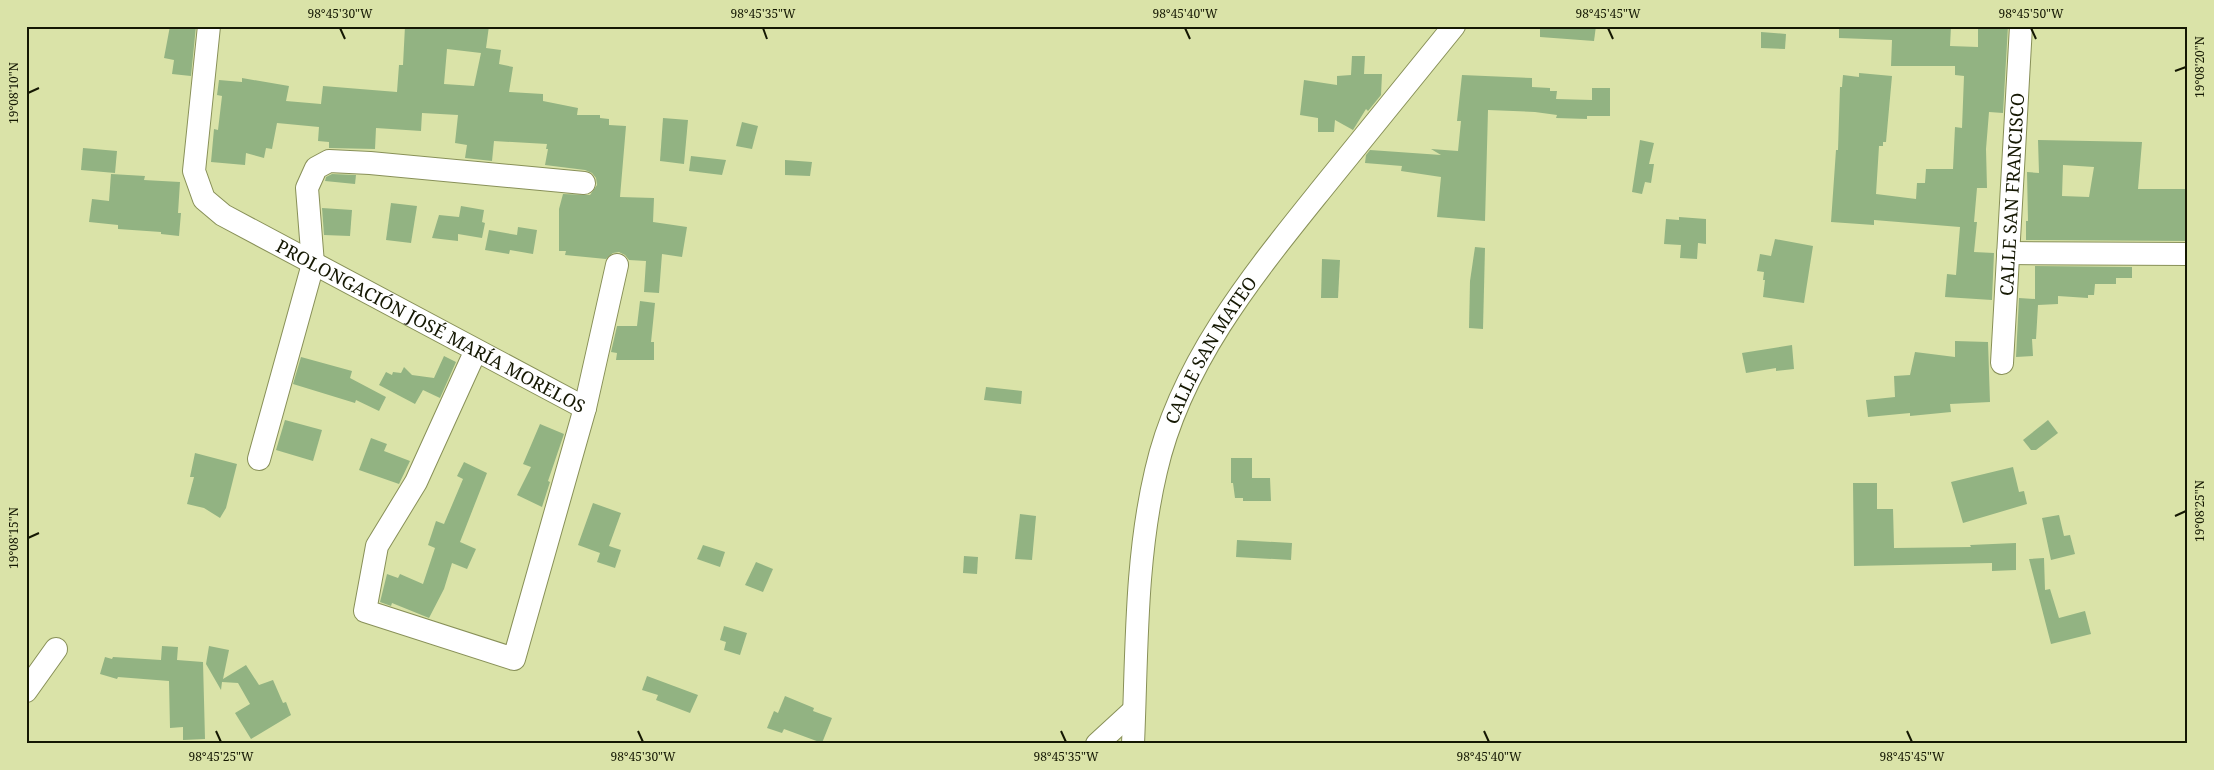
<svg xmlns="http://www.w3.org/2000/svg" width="2214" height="770" font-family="'Noto Serif',serif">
	<rect width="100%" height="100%" fill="#dae3a8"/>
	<g fill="#92b382" fill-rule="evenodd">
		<path d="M170 26H196L191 76 172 74 174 60 164 58Z"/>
		<path d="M405 26H489L486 48 501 50 499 64 513 67 509 92 543 94V101L578 108 577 115H600V118L609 119V125L626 126 620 197 654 198 653 222 687 227 682 257 662 254 659 293 644 292 646 261 629 260 625 255 619 252 613 253 606 259 565 255 566 251H559V209L563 194 590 195 597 185 596 178 592 173 585 170 545 165 548 149H546L547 144 494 141 492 161 465 158 467 145 455 143 458 115 422 113 421 131 376 128 375 149 329 148V142L318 141 319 127 277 123 272 149 266 148 264 158 246 153 245 165 211 162 214 129 218 130 222 96 217 95 219 80 242 82V78L289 86 286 101 321 104 323 86 397 92 399 65H403ZM447 49 481 53 474 86 444 84Z"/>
		<path d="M1540 26H1596L1594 41 1540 37Z"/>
		<path d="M1839 26H1951L1950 46 1978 47V26H2008L2003 113 1989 112 1986 149 1987 188H1977L1974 222H1977L1974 252 1994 253 1992 300 1945 297 1947 274 1956 275 1960 227 1874 220V225L1831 222 1836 150H1838L1840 87H1842L1843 75 1859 77V73L1892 76 1886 142H1883V146H1879L1876 194 1916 199 1917 183H1925L1926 169H1953L1955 127 1962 128 1964 76 1955 75V66H1891L1892 40 1839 38Z"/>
		<path d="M1761 32 1786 34 1785 49 1761 48Z"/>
		<path d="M1352 56H1365L1364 74H1382L1381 95 1368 111 1366 109 1353 130 1335 120 1334 132H1318V118L1300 115 1304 80 1337 85V76L1351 75Z"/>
		<path d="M1462 75 1532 78V87L1550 88V91H1557L1556 99 1592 100V88H1610V116H1587V119L1556 118 1557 115 1535 112 1488 110 1485 221 1437 217 1441 177 1401 171 1402 166 1365 163 1366 155 1370 150 1441 155 1431 149 1458 151 1461 121H1457Z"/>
		<path d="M663 118 688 120 684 164 660 161Z"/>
		<path d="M742 122 758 126 752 149 736 146Z"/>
		<path d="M1640 140 1654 143 1649 164H1654L1651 183 1645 182 1642 194 1632 192Z"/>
		<path d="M2038 140 2142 142 2138 189H2188V241L2026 240V221H2028L2027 172 2039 173ZM2063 165 2094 167 2089 197 2062 196Z"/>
		<path d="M83 148 117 151 115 173 81 170Z"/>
		<path d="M691 156 726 160 722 175 689 171Z"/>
		<path d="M785 160 812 162 810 176 785 175Z"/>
		<path d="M111 174 145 176 144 180 180 182 178 213H181L179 236 161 234V232L118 229V225L89 222 92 199 109 201Z"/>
		<path d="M332 174 356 175 355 184 325 181 326 177Z"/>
		<path d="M391 203 417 206 411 243 386 240Z"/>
		<path d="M461 206 484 210 482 222 485 223 482 238 458 234V241L432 238 439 215 459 217Z"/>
		<path d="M322 208 352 210 350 236 324 235Z"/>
		<path d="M1679 217 1706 219V244L1698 243 1697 259 1680 258 1681 245 1664 244 1666 219 1679 220Z"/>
		<path d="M518 227 537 230 533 254 510 250 509 254 485 250 489 230 517 235Z"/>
		<path d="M1775 239 1813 246 1804 303 1763 297 1765 280H1763L1764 272 1757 271 1760 254 1771 256Z"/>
		<path d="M1475 247 1485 248 1483 329 1469 328 1470 281Z"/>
		<path d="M1322 259 1340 260 1338 298H1321Z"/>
		<path d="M2035 266 2132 267V278H2116V284H2095L2094 295H2088V298L2058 296V304L2038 305 2036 339H2032L2033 356 2016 357 2019 298 2035 299Z"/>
		<path d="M640 301 655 303 651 342H654V360H616L617 353 611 352 617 326H637Z"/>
		<path d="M1955 341 1988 342 1990 402 1950 404 1951 412 1910 416V413L1868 417 1866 400 1895 397 1894 376 1910 375 1915 352 1955 357Z"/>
		<path d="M1792 345 1794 369 1776 371V368L1746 373 1742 353Z"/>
		<path d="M444 356 456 362 440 398 423 390 415 404 379 385 386 372 398 378 392 375 393 372 401 373 404 367 412 375 434 378Z"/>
		<path d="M301 357 352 371 350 378 386 397 379 411 356 400 355 403 293 384Z"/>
		<path d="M986 387 1022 391 1021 404 984 400Z"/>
		<path d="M285 420 322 430 313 461 276 450Z"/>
		<path d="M2048 420 2058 433 2036 450H2031L2023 440Z"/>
		<path d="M540 424 564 434 548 481 550 482 542 507 517 495 531 467 523 464Z"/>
		<path d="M371 438 387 444 384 451 410 461 399 484 359 470Z"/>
		<path d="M195 453 237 464 226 508 220 518 204 508 187 504 194 477H190Z"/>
		<path d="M1231 458H1252V478H1270L1271 501H1243V498H1235L1233 483H1231Z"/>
		<path d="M464 462 487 473 460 542 476 549 467 569 452 563 444 589 429 618 392 603 391 606 380 602 387 574 398 578 400 574 423 584 435 548 428 545 436 521 444 524 463 479 457 476Z"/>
		<path d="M2013 467 2019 492 2024 491 2027 504 1963 523 1951 482Z"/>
		<path d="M1853 483H1877V509H1893L1894 546H1891H1894V548L1971 547 1970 545 2016 543V570L1992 571V563L1854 566Z"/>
		<path d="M593 503 621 513 609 546 621 550 615 568 597 562 600 553 578 545Z"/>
		<path d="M1020 514 1036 516 1032 560 1015 559Z"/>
		<path d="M2059 515 2064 536 2070 535 2075 554 2051 560 2042 518Z"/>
		<path d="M1237 540 1292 543 1291 560 1236 557Z"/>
		<path d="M703 545 725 552 720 567 697 559Z"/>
		<path d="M964 556 978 557 977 574 963 573Z"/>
		<path d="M2044 558 2045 590 2050 589 2059 618 2085 611 2091 634 2051 644 2029 559Z"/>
		<path d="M756 562 773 569 763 592 745 585Z"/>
		<path d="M724 626 747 633 740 655 724 650 726 642 720 640Z"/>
		<path d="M162 646 178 647 177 660 203 662 205 739 183 740V727L170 728 169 681 118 677 117 679 100 674 105 657 112 659 113 657 161 660Z"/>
		<path d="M209 646 229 650 223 679 246 665 259 685 273 680 283 703 286 702 291 715 251 739 235 713 250 704 238 683 222 682 221 690 206 664Z"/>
		<path d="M647 676 698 695 690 713 656 700 658 695 642 690Z"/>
		<path d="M785 696 814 708 813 711 832 718 822 743 784 729 782 733 767 728 774 711 778 713Z"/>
	</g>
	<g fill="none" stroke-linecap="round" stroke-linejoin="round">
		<g stroke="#889058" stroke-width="24">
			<g id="minor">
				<path id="s1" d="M209 26 194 171 204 199 223 215 585 408 514 659 365 611 377 546 416 482 476 350"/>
				<path d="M2008 253 2188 254"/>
				<path id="s2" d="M2002 363 2021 26"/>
				<path d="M585 408 617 265"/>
				<path d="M259 459 313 264 307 188 316 168 329 161 370 163 584 183"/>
				<path d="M26 691 56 649"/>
				<path d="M1097 744 1134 710"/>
				<path id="s3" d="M1133 744C1137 653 1135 560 1156 471 1181 361 1256 271 1325 185 1368 132 1411 79 1454 26"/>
			</g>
		</g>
		<use href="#minor" stroke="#fff" stroke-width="22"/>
	</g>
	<path fill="none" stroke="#151803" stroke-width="2" d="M340 28 345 39M763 28 767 39M1185 28 1190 39M1608 28 1613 39M2031 28 2036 39M2175 71 2186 67M28 93 39 88M2175 516 2186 511M28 538 39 533M216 731 221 742M638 731 643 742M1061 731 1066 742M1484 731 1489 742M1907 731 1912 742"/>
	<g text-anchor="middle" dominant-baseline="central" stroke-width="4.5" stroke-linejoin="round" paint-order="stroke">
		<g font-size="18" fill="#151803" stroke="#dae3a8">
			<text stroke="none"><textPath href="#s2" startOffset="169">CALLE SAN FRANCISCO</textPath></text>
			<text stroke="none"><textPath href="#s1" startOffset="436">PROLONGACIÓN JOSÉ MARÍA MORELOS</textPath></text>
			<text stroke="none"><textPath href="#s3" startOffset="408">CALLE SAN MATEO</textPath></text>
		</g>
	</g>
	<rect width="2214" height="770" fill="none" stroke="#dae3a8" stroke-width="55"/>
	<rect x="28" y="28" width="2158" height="714" fill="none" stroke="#151803" stroke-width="2"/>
	<g font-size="12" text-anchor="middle" fill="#151803">
		<text x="340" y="18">98°45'30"W</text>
		<text x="763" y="18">98°45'35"W</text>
		<text x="1185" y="18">98°45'40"W</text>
		<text x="1608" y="18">98°45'45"W</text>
		<text x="2031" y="18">98°45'50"W</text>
		<text transform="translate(2200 67) rotate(-90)" y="4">19°08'20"N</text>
		<text transform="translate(14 93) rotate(-90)" y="4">19°08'10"N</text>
		<text transform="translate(2200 511) rotate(-90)" y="4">19°08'25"N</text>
		<text transform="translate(14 538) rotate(-90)" y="4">19°08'15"N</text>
		<text x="221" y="761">98°45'25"W</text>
		<text x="643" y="761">98°45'30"W</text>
		<text x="1066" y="761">98°45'35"W</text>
		<text x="1489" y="761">98°45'40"W</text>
		<text x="1912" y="761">98°45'45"W</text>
	</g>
</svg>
